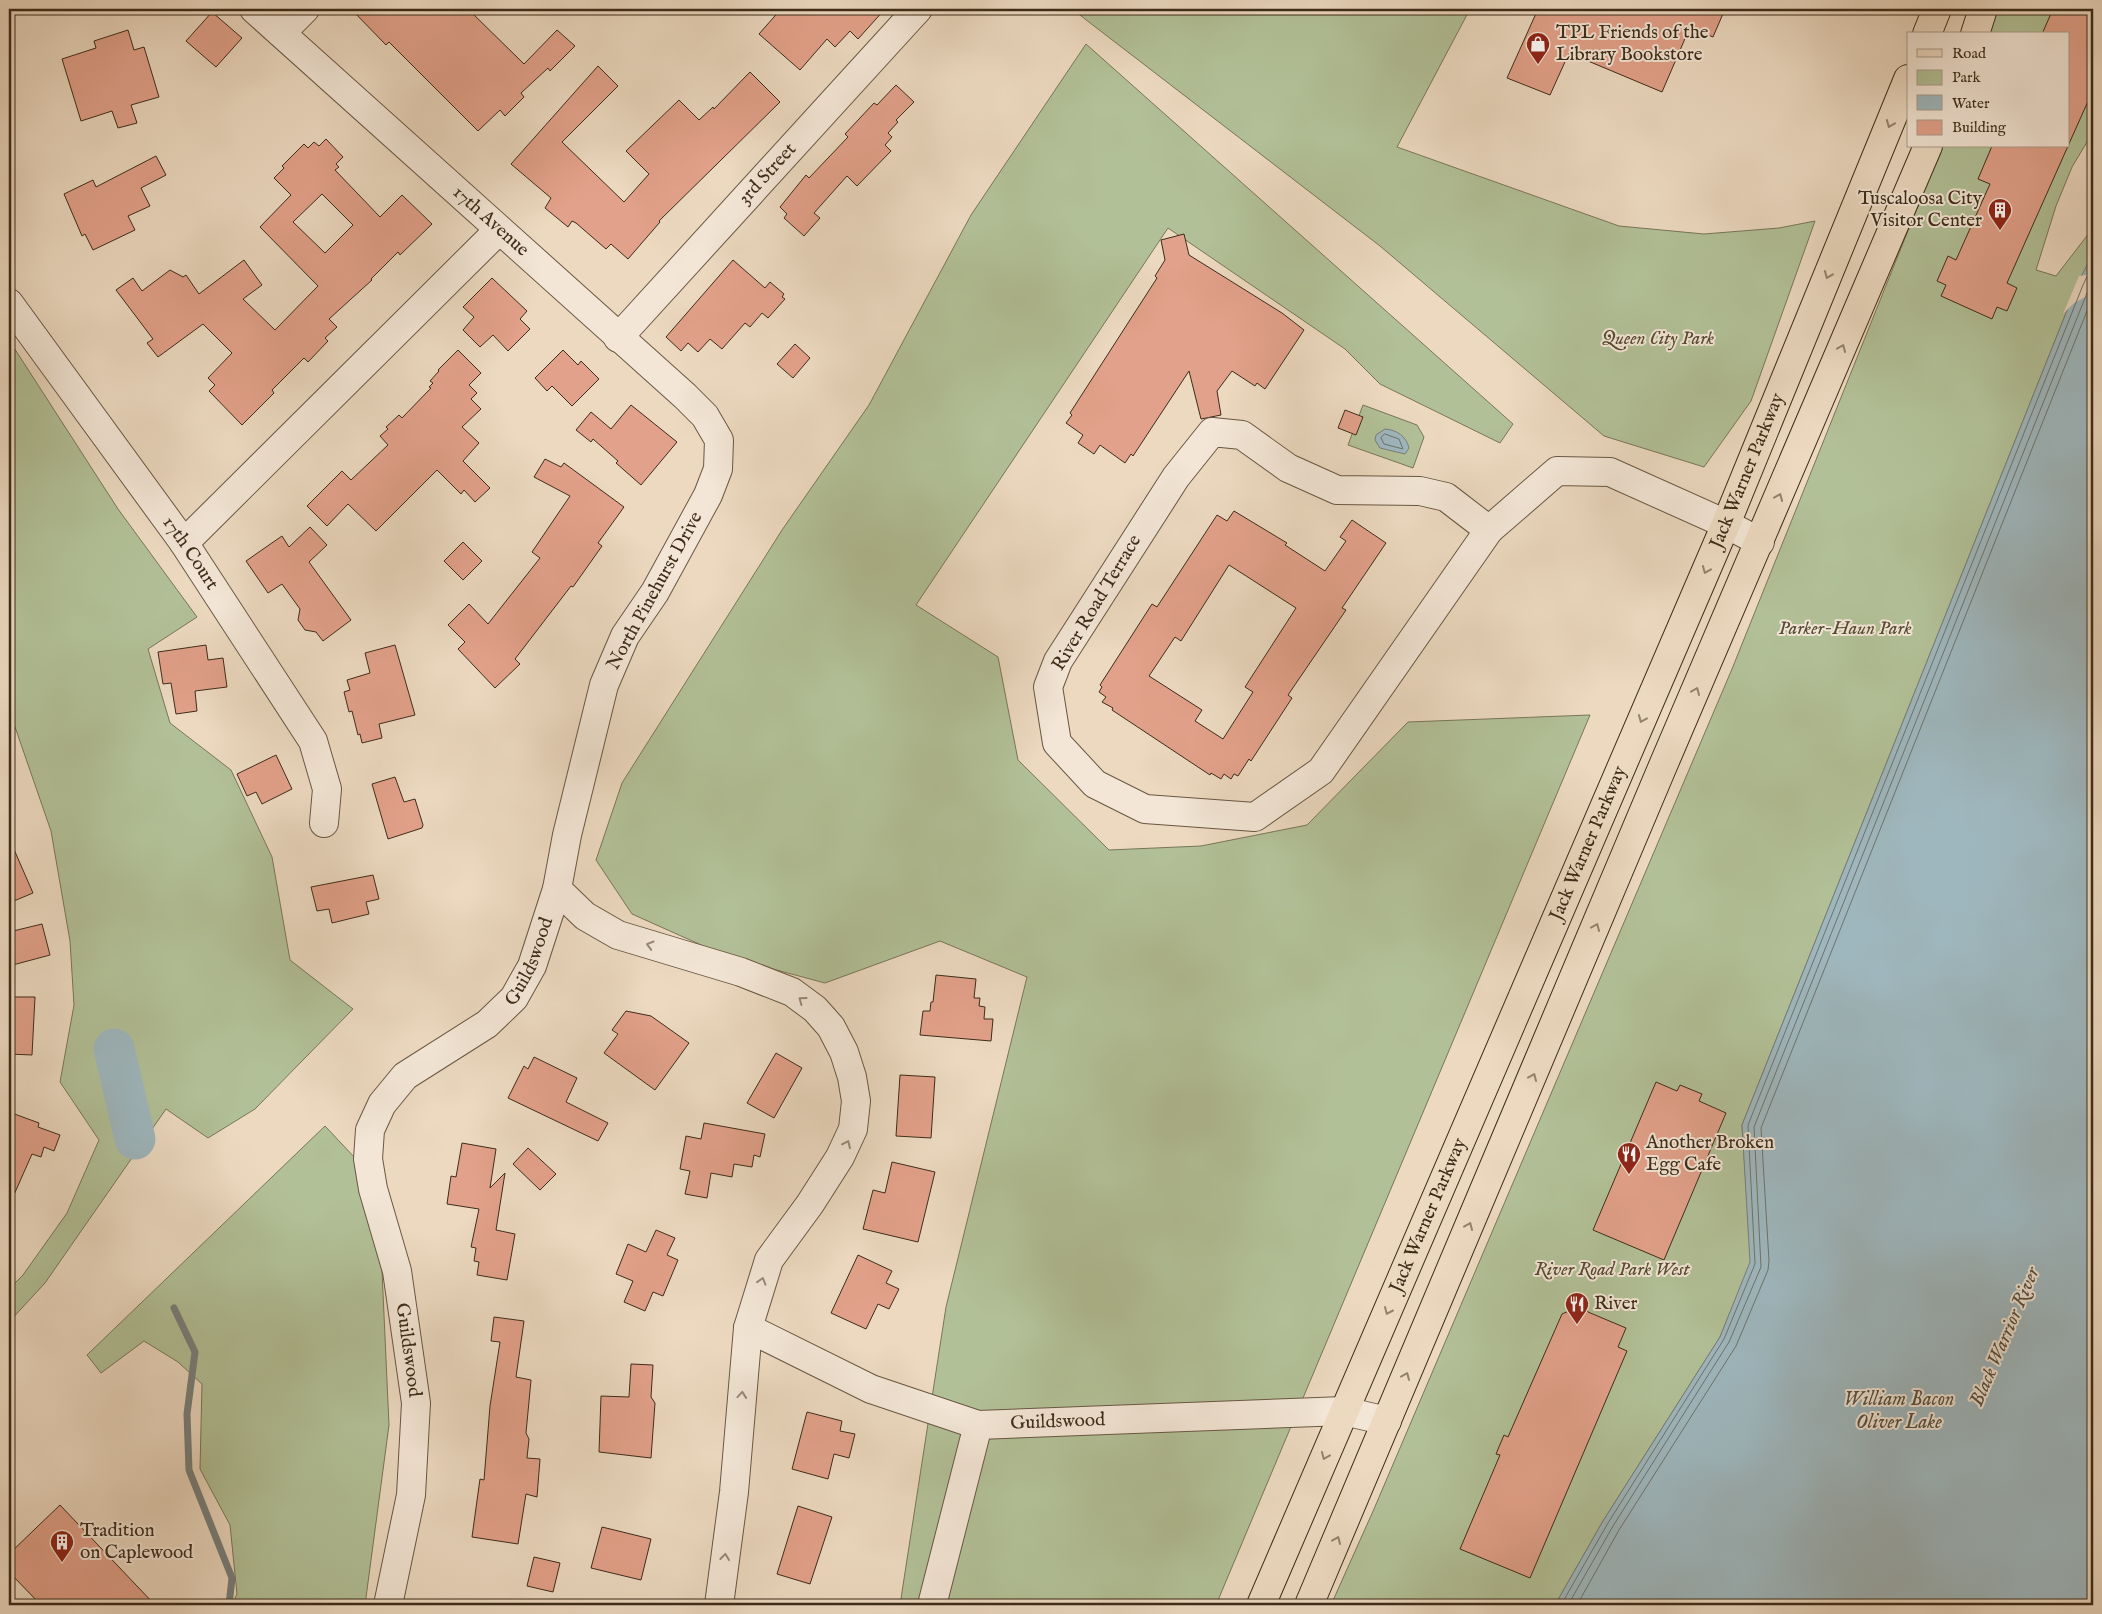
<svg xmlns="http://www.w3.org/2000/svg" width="2102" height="1614" font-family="'IM FELL English',serif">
	<rect width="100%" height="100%" fill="#ecd9c0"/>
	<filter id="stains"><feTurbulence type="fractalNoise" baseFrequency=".004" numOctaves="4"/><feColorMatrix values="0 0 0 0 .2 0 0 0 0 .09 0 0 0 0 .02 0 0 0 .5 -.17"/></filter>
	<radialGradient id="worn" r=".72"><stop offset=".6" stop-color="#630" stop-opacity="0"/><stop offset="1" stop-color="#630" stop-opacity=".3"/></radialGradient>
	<g fill="#b2c097" stroke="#787658">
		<path d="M1072 9H1470L1397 147 1619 226 1704 234 1779 228 1815 221 1751 401 1704 467 1604 436 1380 246Z"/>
		<path d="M1997 9H2093V132L2072 167 2056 206 2036 270 2056 276 2093 228V280L2078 283 1742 1125 1751 1262 1720 1337 1603 1521 1555 1605H1331L1374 1509 1732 669 1942 146H2068V34H1987Z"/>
		<path d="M1086 44 1513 424 1500 443 1380 384 1345 349 1168 228 916 605 998 657 1018 760 1109 850 1201 846 1307 825 1408 722 1590 715 1216 1605H900L946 1307 1027 977 940 941 825 983 728 957 632 914 596 860 622 783 782 530 869 405 971 215Z"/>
		<path d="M9 340 118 509 197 617 148 649 170 723 231 770 272 857 290 960 353 1009 255 1109 208 1138 166 1109 45 1283 9 1322V1289L23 1275 67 1213 99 1140 60 1082 74 1005 70 941 51 831 14 724 9 718Z"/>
		<path d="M1363 405 1417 425 1424 437 1413 468 1348 445Z"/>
		<path d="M325 1126 356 1159 381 1249 389 1425 365 1605H232L237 1594 230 1525 200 1469 202 1384 178 1362 144 1341 101 1373 87 1355Z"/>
	</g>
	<g fill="#9eb7be" stroke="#777f7c">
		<path d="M2093 253V1605H1555L1603 1521 1720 1337 1750 1262 1742 1125 2078 283Z"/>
		<path d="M1385 429C1397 430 1406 436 1409 448L1405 454 1380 448 1375 440 1376 435Z"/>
	</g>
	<path fill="#ecd9c0" d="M2093 274V293L2074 303 2063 314 2079 276Z"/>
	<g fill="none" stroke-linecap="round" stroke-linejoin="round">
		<g stroke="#6e726c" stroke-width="1">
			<path d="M1385 434 1399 439 1403 449 1384 444 1381 438Z"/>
			<path d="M1561 1605 1608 1523 1724 1339 1755 1264 1748 1125 2083 285 2093 264"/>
			<path d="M1568 1605 1613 1526 1729 1342 1761 1267 1754 1127 2093 278"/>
			<path d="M1577 1605 1619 1530 1736 1346 1768 1270 1769 1261 1761 1128 2093 296"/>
		</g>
		<path stroke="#777f7c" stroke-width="7" d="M174 1308 195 1352 187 1414 189 1470 232 1578 229 1605"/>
		<path stroke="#9eb7be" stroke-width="41" d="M114 1049 135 1139"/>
	</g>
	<g fill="#e2a18a" stroke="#3d2c19" fill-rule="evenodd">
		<path d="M351 9H468L524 64 557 30 575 46 550 71 548 68 521 93 524 97 505 116 500 110 478 131 389 42 386 45Z"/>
		<path d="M781 9H885L858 39 850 31 835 47 827 39 800 70 759 34Z"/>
		<path d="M1538 9H1725L1713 37 1690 27 1662 92 1569 53 1550 95 1507 78Z"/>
		<path d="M2053 9H2093V90L2068 146V34H2042Z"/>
		<path d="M212 12 242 38 216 67 186 41Z"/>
		<path d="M128 30 134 50 144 47 159 97 131 105 137 123 118 128 112 111 81 121 62 59 96 48 94 41Z"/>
		<path d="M598 66 618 86 562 142 624 202 649 174 626 151 679 100 699 120 713 107 714 109 750 72 780 102 659 221 660 222 628 259 611 244 606 249 576 223 572 221 568 227 545 208 551 198 511 164Z"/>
		<path d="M896 85 914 102 896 120 898 122 888 133 892 137 885 145 891 151 857 186 847 176 814 213 820 218 804 236 784 218 787 214 780 207 806 175 809 178 848 137 845 134 874 103 877 105Z"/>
		<path d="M326 139 343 157 336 164 339 167 335 170 380 217 402 195 432 224 400 255 398 252 371 279 372 280 329 319 337 327 325 338 328 341 308 362 304 358 272 390 274 393 242 425 209 391 215 385 208 378 232 353 203 324 158 357 147 343 153 339 116 290 133 278 142 291 170 270 183 277 186 275 199 294 244 260 262 285 243 299 275 330 318 286 260 227 291 195 274 178 284 168 282 166 304 144 308 148 314 142 319 146ZM322 194 353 225 325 253 293 222Z"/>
		<path d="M1992 146H2068L2007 283 2017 288 2007 311 1997 307 1992 319 1941 296 1946 285 1937 281 1948 256 1956 260 1990 184 1978 179Z"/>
		<path d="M156 156 166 175 141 188 150 206 128 216 135 230 93 250 85 234 82 236 64 194 93 180 96 187Z"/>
		<path d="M1184 234 1189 255 1282 313 1304 330 1265 389 1257 383 1255 386 1232 371 1217 391 1221 415 1201 419 1189 371 1133 456 1131 454 1125 463 1100 445 1094 454 1078 443 1083 435 1066 423 1072 415 1070 413 1157 278 1155 276 1165 260 1161 240Z"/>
		<path d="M733 260 765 288 770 282 784 294 782 297 785 299 768 318 762 313 750 327 745 323 722 349 710 339 698 352 688 343 681 351 666 337Z"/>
		<path d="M492 278 527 311 520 319 530 329 508 351 493 335 480 347 463 330 474 317 463 307Z"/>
		<path d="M795 344 810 358 793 378 777 364Z"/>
		<path d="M458 350 481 373 469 385 477 393 471 399 481 409 462 427 479 443 463 461 490 488 475 502 464 490 461 494 437 470 376 531 348 504 327 526 307 506 342 471 351 480 388 445 380 436 388 429 386 427 399 415 402 418 431 388 429 387 433 383 430 381 439 371 438 370Z"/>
		<path d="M563 350 578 365 581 361 599 379 572 406 552 386 547 391 535 378Z"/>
		<path d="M631 405 677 442 641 485 616 463 618 461 593 439 591 442 576 430 591 412 611 429Z"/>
		<path d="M1345 410 1363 417 1356 435 1338 428Z"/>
		<path d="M545 459 561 467 564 463 624 507 598 543 602 546 573 587 571 586 515 659 520 664 495 688 458 649 465 642 448 625 469 604 488 624 540 558 532 552 570 496 534 477Z"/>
		<path d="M1234 511 1287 543 1285 545 1325 571 1346 541 1340 537 1352 520 1386 543 1342 608 1346 610 1288 695 1292 698 1251 761 1249 759 1238 776 1234 774 1231 779 1224 774 1221 779 1211 773 1210 775 1112 710 1113 708 1102 702 1106 697 1099 692 1102 687 1100 685 1152 604 1157 607 1217 515 1227 521ZM1229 565 1296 608 1245 687 1253 692 1223 739 1195 721 1202 710 1149 676 1175 637 1181 641Z"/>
		<path d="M310 527 327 545 309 562 351 620 323 641 316 632 305 630 298 620 300 609 282 584 268 593 246 561 282 536 289 547Z"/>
		<path d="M463 542 482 561 463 580 444 561Z"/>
		<path d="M206 645 208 660 223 658 227 687 195 691 197 711 176 714 171 683 163 684 158 652Z"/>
		<path d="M395 645 415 715 379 724 382 738 362 743 360 734 358 735 352 711 349 712 344 692 350 690 347 680 370 673 365 653Z"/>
		<path d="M276 755 292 789 262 804 256 792 247 796 237 774Z"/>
		<path d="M395 777 404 802 415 799 423 825 422 828 388 839 372 784Z"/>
		<path d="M9 838 33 893 9 903Z"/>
		<path d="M373 875 379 899 366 902 369 914 332 923 329 909 317 911 311 887Z"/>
		<path d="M42 924 50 955 9 966V932Z"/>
		<path d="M936 975 976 979 974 998H980L979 1006 985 1007 984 1019H993L991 1041 920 1035 923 1011H930L931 1002H933Z"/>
		<path d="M9 997H35L32 1055 9 1054Z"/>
		<path d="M626 1011 651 1016 689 1043 655 1090 604 1053 618 1034 612 1030Z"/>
		<path d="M776 1053 802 1068 774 1118 747 1103Z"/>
		<path d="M534 1057 577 1078 566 1102 608 1123 598 1141 508 1098 524 1066 528 1069Z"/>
		<path d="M900 1075 935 1077 931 1138 896 1136Z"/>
		<path d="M1656 1082 1677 1091 1680 1085 1702 1094 1699 1101 1726 1113 1664 1260 1593 1230Z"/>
		<path d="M9 1112 39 1123 38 1127 60 1135 54 1151 44 1147 41 1157 32 1154 9 1206Z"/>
		<path d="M704 1123 765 1134 760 1157 754 1155 752 1167 734 1164 732 1177 711 1173 707 1198 685 1194 690 1171 680 1169 686 1136 701 1139Z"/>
		<path d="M462 1143 496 1149 490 1188 505 1173 496 1230 515 1234 507 1280 477 1275 479 1262 474 1261 476 1248 471 1247 479 1209 447 1204 451 1176 456 1177Z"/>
		<path d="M528 1148 556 1174 540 1190 513 1164Z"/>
		<path d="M892 1162 935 1172 918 1242 863 1229 873 1190 885 1193Z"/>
		<path d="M656 1230 675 1238 667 1255 678 1260 663 1296 653 1292 645 1311 624 1302 633 1281 616 1274 628 1244 646 1252Z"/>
		<path d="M858 1255 892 1271 886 1283 899 1289 889 1309 878 1304 866 1329 831 1313Z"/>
		<path d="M1585 1304 1588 1312 1626 1328 1618 1347 1627 1351 1530 1578 1460 1549 1500 1455 1496 1454 1504 1435 1508 1437 1562 1314Z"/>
		<path d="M494 1317 524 1321 516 1377 531 1380 526 1433 529 1439 527 1458 540 1459 537 1497 526 1494 518 1544 472 1537 480 1479 484 1480 490 1406 500 1342 491 1341Z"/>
		<path d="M631 1364 653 1365 651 1397 655 1403 651 1458 599 1452 601 1396 629 1397Z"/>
		<path d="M807 1412 842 1421 840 1431 855 1434 849 1458 834 1454 828 1479 792 1469Z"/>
		<path d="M60 1505 155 1605H41L9 1572V1554Z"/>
		<path d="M798 1506 832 1517 810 1584 777 1574Z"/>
		<path d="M602 1527 651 1539 641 1580 591 1568Z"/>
		<path d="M534 1557 560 1563 553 1592 527 1586Z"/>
	</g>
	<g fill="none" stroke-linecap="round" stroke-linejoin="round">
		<g stroke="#695743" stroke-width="30">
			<g id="minor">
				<path id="s1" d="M254 9 685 396 705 416 719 440 718 469 708 495 655 592 625 636 604 685 567 835 557 889"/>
				<path d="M281 33 305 9"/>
				<path id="s2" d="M9 303 184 543 313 741 327 789 324 823"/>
				<path id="s3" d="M618 338 918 9"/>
				<path d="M1212 432 1242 435 1288 468 1337 490 1420 491 1446 497 1489 530 1321 771 1255 817 1145 809 1095 784 1057 743 1048 687 1058 661 1176 477Z"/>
				<path d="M1489 530 1557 471 1610 472 1726 524 1760 542"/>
				<path d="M184 543 499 230"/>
				<path id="s4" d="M748 1328 871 1389 978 1425 1344 1411 1387 1421"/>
				<path id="s5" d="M388 1605 411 1495 416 1403 397 1271 373 1189 368 1159 370 1130 382 1104 405 1076 487 1024 514 998 532 966 557 889 585 916 618 935 741 972 792 992 815 1009 831 1027 844 1052 852 1077 856 1101 853 1129 840 1157 810 1204 769 1260 748 1328 734 1492 719 1605"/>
				<path d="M932 1605 978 1425"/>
			</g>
		</g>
		<g stroke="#3d2c19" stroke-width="30">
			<g id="major">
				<path d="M1927 34 1937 9"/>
				<path d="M1975 34 1983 9"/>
				<path id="s6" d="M1261 1605 1726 524 1908 79"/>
				<path d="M1309 1605 1662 768 1928 146"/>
			</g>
		</g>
		<use href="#minor" stroke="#f3e6d6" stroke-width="28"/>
		<use href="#major" stroke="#ecd9c0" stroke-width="28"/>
	</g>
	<defs><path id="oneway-chevron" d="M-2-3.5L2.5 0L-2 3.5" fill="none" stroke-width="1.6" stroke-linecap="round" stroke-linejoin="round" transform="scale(1.25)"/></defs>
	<g stroke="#94826c">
		<use href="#oneway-chevron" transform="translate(1890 124) rotate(112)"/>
		<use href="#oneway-chevron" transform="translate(1828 275) rotate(112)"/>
		<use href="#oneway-chevron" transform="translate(1842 348) rotate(-67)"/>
		<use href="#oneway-chevron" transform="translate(1779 497) rotate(-67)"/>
		<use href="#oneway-chevron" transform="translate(1706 570) rotate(113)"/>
		<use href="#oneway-chevron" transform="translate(1696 691) rotate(-67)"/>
		<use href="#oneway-chevron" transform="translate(1642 719) rotate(113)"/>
		<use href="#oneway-chevron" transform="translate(1596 927) rotate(-67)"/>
		<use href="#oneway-chevron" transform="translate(1533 1077) rotate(-67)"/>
		<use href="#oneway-chevron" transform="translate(1469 1226) rotate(-67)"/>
		<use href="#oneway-chevron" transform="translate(1388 1311) rotate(114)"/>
		<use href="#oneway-chevron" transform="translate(1406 1376) rotate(-67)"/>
		<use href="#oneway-chevron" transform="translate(1325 1456) rotate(113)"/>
		<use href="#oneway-chevron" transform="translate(1337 1540) rotate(-67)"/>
	</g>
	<g stroke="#988978">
		<use href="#oneway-chevron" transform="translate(650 945) rotate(-164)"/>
		<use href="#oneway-chevron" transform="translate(802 1000) rotate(-144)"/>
		<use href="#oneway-chevron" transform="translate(847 1144) rotate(-65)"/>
		<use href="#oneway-chevron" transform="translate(762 1281) rotate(-73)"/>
		<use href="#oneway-chevron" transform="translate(742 1395) rotate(-85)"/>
		<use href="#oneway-chevron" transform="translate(725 1557) rotate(-83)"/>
	</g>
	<defs>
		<g id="shop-pin" transform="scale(1.25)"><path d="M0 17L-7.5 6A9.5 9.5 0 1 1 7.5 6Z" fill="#8f2418" stroke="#f3e6d6"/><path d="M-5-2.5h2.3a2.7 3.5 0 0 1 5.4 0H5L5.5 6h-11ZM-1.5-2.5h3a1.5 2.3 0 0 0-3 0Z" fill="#fff"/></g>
		<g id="building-pin" transform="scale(1.25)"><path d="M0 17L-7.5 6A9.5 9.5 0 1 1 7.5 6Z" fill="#8f2418" stroke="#f3e6d6"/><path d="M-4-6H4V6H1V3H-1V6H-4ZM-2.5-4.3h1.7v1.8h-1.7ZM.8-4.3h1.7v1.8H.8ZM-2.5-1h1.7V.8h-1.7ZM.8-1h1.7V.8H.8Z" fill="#fff"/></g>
		<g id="restaurant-pin" transform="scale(1.25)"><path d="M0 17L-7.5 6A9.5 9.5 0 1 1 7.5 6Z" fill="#8f2418" stroke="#f3e6d6"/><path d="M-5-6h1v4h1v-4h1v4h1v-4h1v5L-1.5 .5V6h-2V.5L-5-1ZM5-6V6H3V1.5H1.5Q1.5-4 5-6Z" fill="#fff"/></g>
	</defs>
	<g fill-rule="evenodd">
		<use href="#shop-pin" x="1538" y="44"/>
		<use href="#building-pin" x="2000" y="210"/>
		<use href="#restaurant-pin" x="1629" y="1154"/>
		<use href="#restaurant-pin" x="1577" y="1304"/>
		<use href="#building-pin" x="62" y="1542"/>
	</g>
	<g text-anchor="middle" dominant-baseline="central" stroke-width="4" stroke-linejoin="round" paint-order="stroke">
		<g font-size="19" fill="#3d2c19" stroke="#f3e6d6" text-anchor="start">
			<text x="1556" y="33">TPL Friends of the<tspan x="1556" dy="22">Library Bookstore</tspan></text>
			<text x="1982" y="199" text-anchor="end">Tuscaloosa City<tspan x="1982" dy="22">Visitor Center</tspan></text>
			<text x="1646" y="1143">Another Broken<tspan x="1646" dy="22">Egg Cafe</tspan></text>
			<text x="1594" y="1304">River</text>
			<text x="80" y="1531">Tradition<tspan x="80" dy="22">on Caplewood</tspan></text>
		</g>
		<g font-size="19" fill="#3d2c19" stroke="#f3e6d6">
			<text stroke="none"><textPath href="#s3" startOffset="222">3rd Street</textPath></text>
			<text stroke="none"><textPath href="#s1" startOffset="318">17th Avenue</textPath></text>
			<text stroke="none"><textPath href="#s6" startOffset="1234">Jack Warner Parkway</textPath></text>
			<text stroke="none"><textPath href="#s2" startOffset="309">17th Court</textPath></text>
			<text transform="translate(655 591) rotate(-61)">North Pinehurst Drive</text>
			<text transform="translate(1097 603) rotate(-59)">River Road Terrace</text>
			<text stroke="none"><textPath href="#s6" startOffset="829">Jack Warner Parkway</textPath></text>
			<text stroke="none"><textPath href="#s5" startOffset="722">Guildswood</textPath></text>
			<text stroke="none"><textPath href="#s6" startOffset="424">Jack Warner Parkway</textPath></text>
			<text transform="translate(408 1350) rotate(82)">Guildswood</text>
			<text stroke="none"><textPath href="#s4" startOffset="330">Guildswood</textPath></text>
		</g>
		<g font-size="19" font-style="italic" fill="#544a32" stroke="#f3e6d6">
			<text x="1658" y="339">Queen City Park</text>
			<text x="1845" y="629">Parker-Haun Park</text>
			<text x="1612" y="1270">River Road Park West</text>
		</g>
		<g font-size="20" font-style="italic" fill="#554f42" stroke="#f3e6d6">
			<text transform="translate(2005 1337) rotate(-67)">Black Warrior River</text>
			<text x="1899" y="1399">William Bacon<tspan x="1899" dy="23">Oliver Lake</tspan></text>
		</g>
	</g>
	<rect width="2102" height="1614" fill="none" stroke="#ecd9c0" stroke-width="30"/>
	<rect x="10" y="10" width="2082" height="1594" fill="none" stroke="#3d2c19" stroke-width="2.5"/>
	<rect x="15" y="15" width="2072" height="1584" fill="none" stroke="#3d2c19"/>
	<rect x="1907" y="32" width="162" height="115" fill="#f3e6d6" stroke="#aa9c8a"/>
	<rect x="1917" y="49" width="25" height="8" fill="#ecd9c0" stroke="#aa9c8a"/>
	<text x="1952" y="58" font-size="15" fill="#3d2c19">Road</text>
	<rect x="1917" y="70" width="25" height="15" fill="#b2c097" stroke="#aa9c8a"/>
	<text x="1952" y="82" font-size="15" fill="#3d2c19">Park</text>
	<rect x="1917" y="95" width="25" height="15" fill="#9eb7be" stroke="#aa9c8a"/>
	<text x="1952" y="108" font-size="15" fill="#3d2c19">Water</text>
	<rect x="1917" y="120" width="25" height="15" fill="#e2a18a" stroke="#aa9c8a"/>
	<text x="1952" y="132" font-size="15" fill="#3d2c19">Building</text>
	<rect width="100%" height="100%" filter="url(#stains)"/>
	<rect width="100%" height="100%" fill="url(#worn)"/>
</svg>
